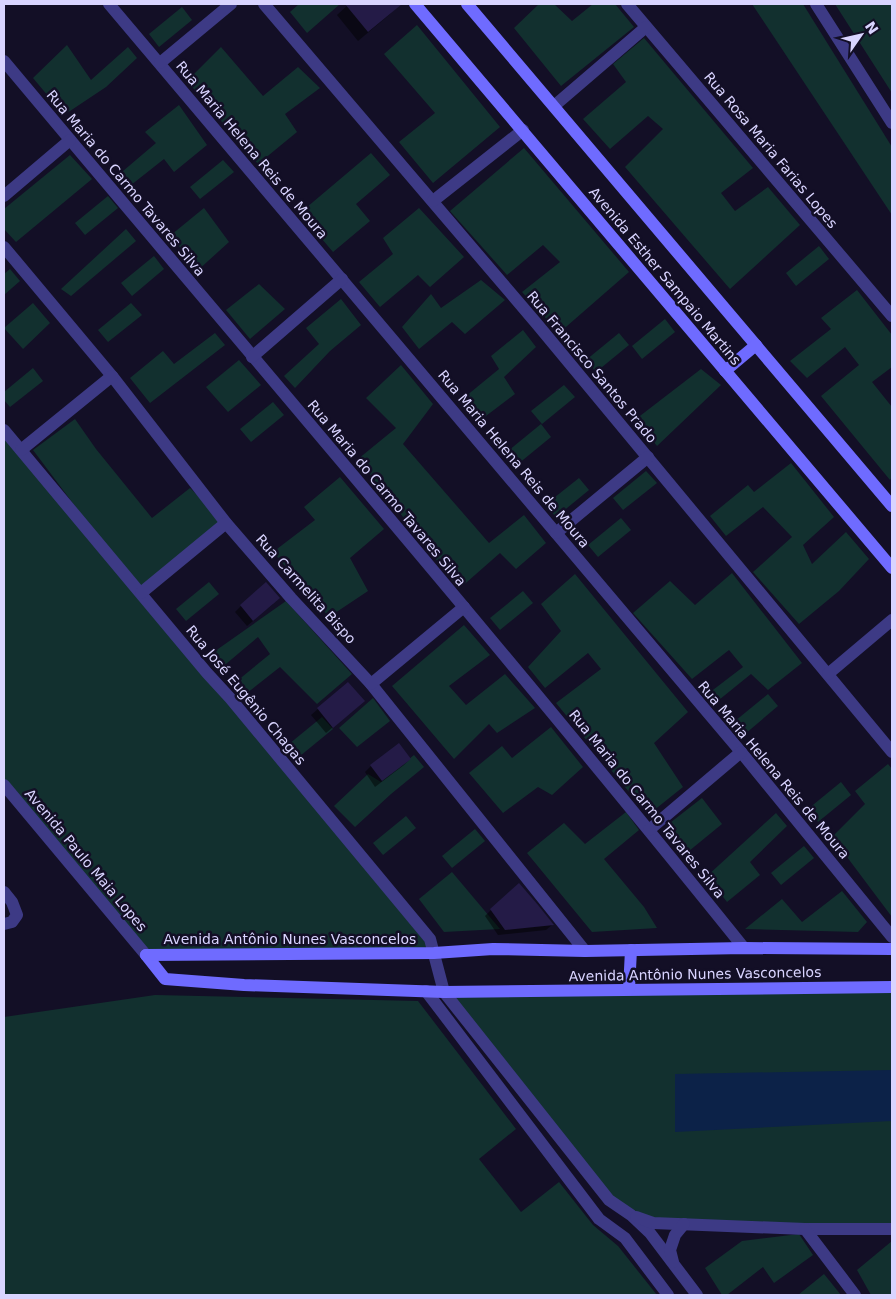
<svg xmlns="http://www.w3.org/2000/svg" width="896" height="1299" font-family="'DejaVu Sans',sans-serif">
	<rect width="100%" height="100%" fill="#130f26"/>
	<g fill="#12302f">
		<path d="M299 4H340L307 33 290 12Z"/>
		<path d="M539 4H554L572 21 593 4H615L634 27 561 86 514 28Z"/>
		<path d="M752 4H803L892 147V215Z"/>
		<path d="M835 4H892V93Z"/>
		<path d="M182 7 192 20 159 47 149 34Z"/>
		<path d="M417 25 500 127 433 183 399 142 435 113 384 54Z"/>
		<path d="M644 38 753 168 721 193 735 211 768 187 800 225 730 289 625 167 663 129 648 116 610 149 583 119 626 82 613 64Z"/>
		<path d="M67 45 91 80 128 47 137 58 106 87 64 115 33 78Z"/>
		<path d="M221 47 263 96 298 67 320 88 285 114 297 132 258 164 187 81Z"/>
		<path d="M179 105 207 145 174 172 164 159 126 189 116 177 156 143 145 132Z"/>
		<path d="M524 148 629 272 559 333 522 292 560 262 543 245 507 275 450 211Z"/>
		<path d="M371 153 390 175 356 204 370 221 333 252 300 213Z"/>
		<path d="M70 155 92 179 16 242 4 229V209Z"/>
		<path d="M223 160 234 172 200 199 190 187Z"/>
		<path d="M108 196 118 208 85 235 75 223Z"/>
		<path d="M204 208 229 242 197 271 171 235Z"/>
		<path d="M419 208 464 257 430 287 418 275 380 307 359 282 393 254 383 238Z"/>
		<path d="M126 229 136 241 71 296 61 289Z"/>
		<path d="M819 246 829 259 796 286 786 273Z"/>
		<path d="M154 256 164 269 132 296 121 283Z"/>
		<path d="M10 269 20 281 4 295V274Z"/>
		<path d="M481 280 505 300 465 334 452 322 419 349 402 327 431 294 441 308Z"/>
		<path d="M259 284 285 309 250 339 226 310Z"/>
		<path d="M857 290 892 335V367L872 382 892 407V477L890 480 821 396 859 365 845 347 807 378 790 361 831 329 821 318Z"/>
		<path d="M341 299 361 325 330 351 295 388 284 376 319 344 306 328Z"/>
		<path d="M33 303 50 323 23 349 4 328Z"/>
		<path d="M131 303 142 315 108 342 98 330Z"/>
		<path d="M665 319 675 332 642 359 632 346Z"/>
		<path d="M523 330 536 347 504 377 515 394 478 422 460 401 499 369 491 356Z"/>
		<path d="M215 333 225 345 150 403 130 378 163 351 174 364Z"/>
		<path d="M619 333 629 345 596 372 586 360Z"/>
		<path d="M239 360 261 385 228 412 206 387Z"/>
		<path d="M401 365 433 404 403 444 489 543 524 515 546 543 516 569 500 553 459 589 358 459 396 428 366 398Z"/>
		<path d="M33 368 43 381 10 407 4 400V392Z"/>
		<path d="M701 369 721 385 657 446 636 419Z"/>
		<path d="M564 385 575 397 542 424 531 411Z"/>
		<path d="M273 402 284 415 251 442 240 429Z"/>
		<path d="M75 419 96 449 152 518 190 488 226 523 141 593 434 953 146 955 4 785V430L132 582 33 450Z"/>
		<path d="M541 424 551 437 518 464 508 451Z"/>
		<path d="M791 463 834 517 803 545 812 564 846 532 869 559 839 591 799 624 753 572 792 537 763 507 726 536 710 516 748 485 754 492Z"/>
		<path d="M646 471 657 483 623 510 613 498Z"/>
		<path d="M340 477 384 529 350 558 368 591 329 617 273 552 315 520 304 507Z"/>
		<path d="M579 478 589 490 556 517 545 505Z"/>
		<path d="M621 518 631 530 598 557 588 545Z"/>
		<path d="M732 573 802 663 768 690 751 674 714 704 705 696 743 667 729 650 692 679 633 613 670 581 695 605Z"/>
		<path d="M575 574 688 712 654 743 683 787 648 815 556 703 601 669 588 653 545 688 528 667 561 631 541 604Z"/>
		<path d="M209 582 219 594 186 621 176 609Z"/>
		<path d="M523 591 533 603 500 630 490 618Z"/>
		<path d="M286 601 352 674 317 704 280 667 247 693 237 681 270 654 258 637 220 669 208 656Z"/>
		<path d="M464 625 490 655 449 686 466 705 505 674 535 708 497 733 489 724 454 759 392 686Z"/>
		<path d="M768 694 778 706 745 734 735 721Z"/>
		<path d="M373 698 390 721 357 747 339 728Z"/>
		<path d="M322 717 333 729 300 756 289 744Z"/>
		<path d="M551 727 583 767 552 795 538 787 503 813 469 773 502 746 512 758Z"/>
		<path d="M414 755 424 767 391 794 355 827 334 806 368 774 381 782Z"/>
		<path d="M888 764 892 769V917L832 837 865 804 855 791Z"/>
		<path d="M841 782 851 795 818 822 808 809Z"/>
		<path d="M702 798 722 824 689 851 666 826Z"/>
		<path d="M626 812 639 830 604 859 644 907 657 928 592 932 527 853 564 823 585 844Z"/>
		<path d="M776 813 787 826 750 862 760 875 727 902 707 876Z"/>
		<path d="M406 816 416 828 383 855 373 843Z"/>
		<path d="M475 829 485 841 452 868 442 856Z"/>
		<path d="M804 846 814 858 781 885 771 873Z"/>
		<path d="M452 872 500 929 444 932 419 899Z"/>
		<path d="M842 891 867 922 858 932 745 929 782 899 802 922Z"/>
		<path d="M892 984V1229L653 1223 609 1200 444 992Z"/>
		<path d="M155 995 418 1001 516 1129 479 1159 521 1212 559 1182 593 1225 618 1246 657 1295H4V1017Z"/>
		<path d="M799 1234 813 1255 774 1283 763 1267 727 1295H722L705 1268 742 1241Z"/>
		<path d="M892 1241V1295H871L857 1270Z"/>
		<path d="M824 1274 841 1295H798Z"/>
	</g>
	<path fill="#0c2248" d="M892 1070V1121L675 1132V1074Z"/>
	<g fill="#0007">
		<path d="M349 4H396L398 6 389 15 358 41 337 15Z"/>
		<path d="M273 604 247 626 235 612 241 606Z"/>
		<path d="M348 683 357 707 326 733 311 715Z"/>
		<path d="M399 745 410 759 404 765 375 787 365 772 371 766Z"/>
		<path d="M491 910 552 925 546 930 498 935 485 916Z"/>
	</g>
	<g fill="#241b47">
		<path d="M345 4H402L368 32Z"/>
		<path d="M266 582 280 598 253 621 240 605Z"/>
		<path d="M348 682 365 701 333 728 317 708Z"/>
		<path d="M399 743 411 759 382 781 370 765Z"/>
		<path d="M519 883 538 905 554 925 505 930 490 909Z"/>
	</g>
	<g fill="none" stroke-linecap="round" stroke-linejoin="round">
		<g stroke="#3d3a85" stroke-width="12">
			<path d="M109 4 741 752 892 937"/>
			<path d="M264 4 537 324 892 752"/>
			<path d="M627 4 892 316"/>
			<path d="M816 4 892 123"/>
			<path d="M4 61C251 356 503 648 744 948"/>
			<path d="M160 63 231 4"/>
			<path d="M554 106 646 27"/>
			<path d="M4 196 70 140"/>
			<path d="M433 201 523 130"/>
			<path d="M4 247 112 376 226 523 291 598 371 684 585 951"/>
			<path d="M252 357 342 279"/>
			<path d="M4 430 207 673 230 698 430 939 444 992 609 1200 631 1215 650 1233 697 1295"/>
			<path d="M21 450 112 376"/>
			<path d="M556 533 648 457"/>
			<path d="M141 593 226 523"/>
			<path d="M828 674 892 620"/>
			<path d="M371 684 464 607"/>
			<path d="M4 785 146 955"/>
			<path d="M649 830 741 752"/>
			<path d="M4 892 12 902 17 915 12 922 4 924"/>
			<path d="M426 991 599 1219 625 1238 668 1295"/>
			<path d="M636 1217 653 1223 805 1229H892"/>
			<path d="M805 1229 855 1295"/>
			<path d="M673 1262 670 1250 675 1235 684 1224"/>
		</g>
		<g stroke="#6f6bff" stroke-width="12">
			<path d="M415 4 892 568"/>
			<path d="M467 4 892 506"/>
			<path d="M725 371 756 345"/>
			<path d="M146 955 165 979 244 985 444 992 892 987"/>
			<path d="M146 955 434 953 493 949 585 951 744 948 892 949"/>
			<path d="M629 989 631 950"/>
		</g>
	</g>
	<g text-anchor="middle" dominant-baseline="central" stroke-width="5" stroke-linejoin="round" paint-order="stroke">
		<g font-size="14" fill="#d9d4ff" stroke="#130f26">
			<text transform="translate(252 150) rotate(50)">Rua Maria Helena Reis de Moura</text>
			<text transform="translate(771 150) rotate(50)">Rua Rosa Maria Farias Lopes</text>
			<text transform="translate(126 183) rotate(50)">Rua Maria do Carmo Tavares Silva</text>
			<text transform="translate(665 276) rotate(50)">Avenida Esther Sampaio Martins</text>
			<text transform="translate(592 367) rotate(50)">Rua Francisco Santos Prado</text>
			<text transform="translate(514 459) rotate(50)">Rua Maria Helena Reis de Moura</text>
			<text transform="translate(387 493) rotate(50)">Rua Maria do Carmo Tavares Silva</text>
			<text transform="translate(306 589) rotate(48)">Rua Carmelita Bispo</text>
			<text transform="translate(246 695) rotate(50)">Rua José Eugênio Chagas</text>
			<text transform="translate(774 770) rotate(50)">Rua Maria Helena Reis de Moura</text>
			<text transform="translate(647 804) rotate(51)">Rua Maria do Carmo Tavares Silva</text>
			<text transform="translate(86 860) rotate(50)">Avenida Paulo Maia Lopes</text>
			<text x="290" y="939">Avenida Antônio Nunes Vasconcelos</text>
			<text transform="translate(695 974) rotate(-1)">Avenida Antônio Nunes Vasconcelos</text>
		</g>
	</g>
	<rect width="896" height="1299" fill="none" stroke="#d9d4ff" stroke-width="10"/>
	<g transform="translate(861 35) rotate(56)" stroke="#130f26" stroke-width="4" paint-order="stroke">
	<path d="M0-4L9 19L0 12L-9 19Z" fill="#d9d4ff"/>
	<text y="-8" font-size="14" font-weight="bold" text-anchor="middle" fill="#d9d4ff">N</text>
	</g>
</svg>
